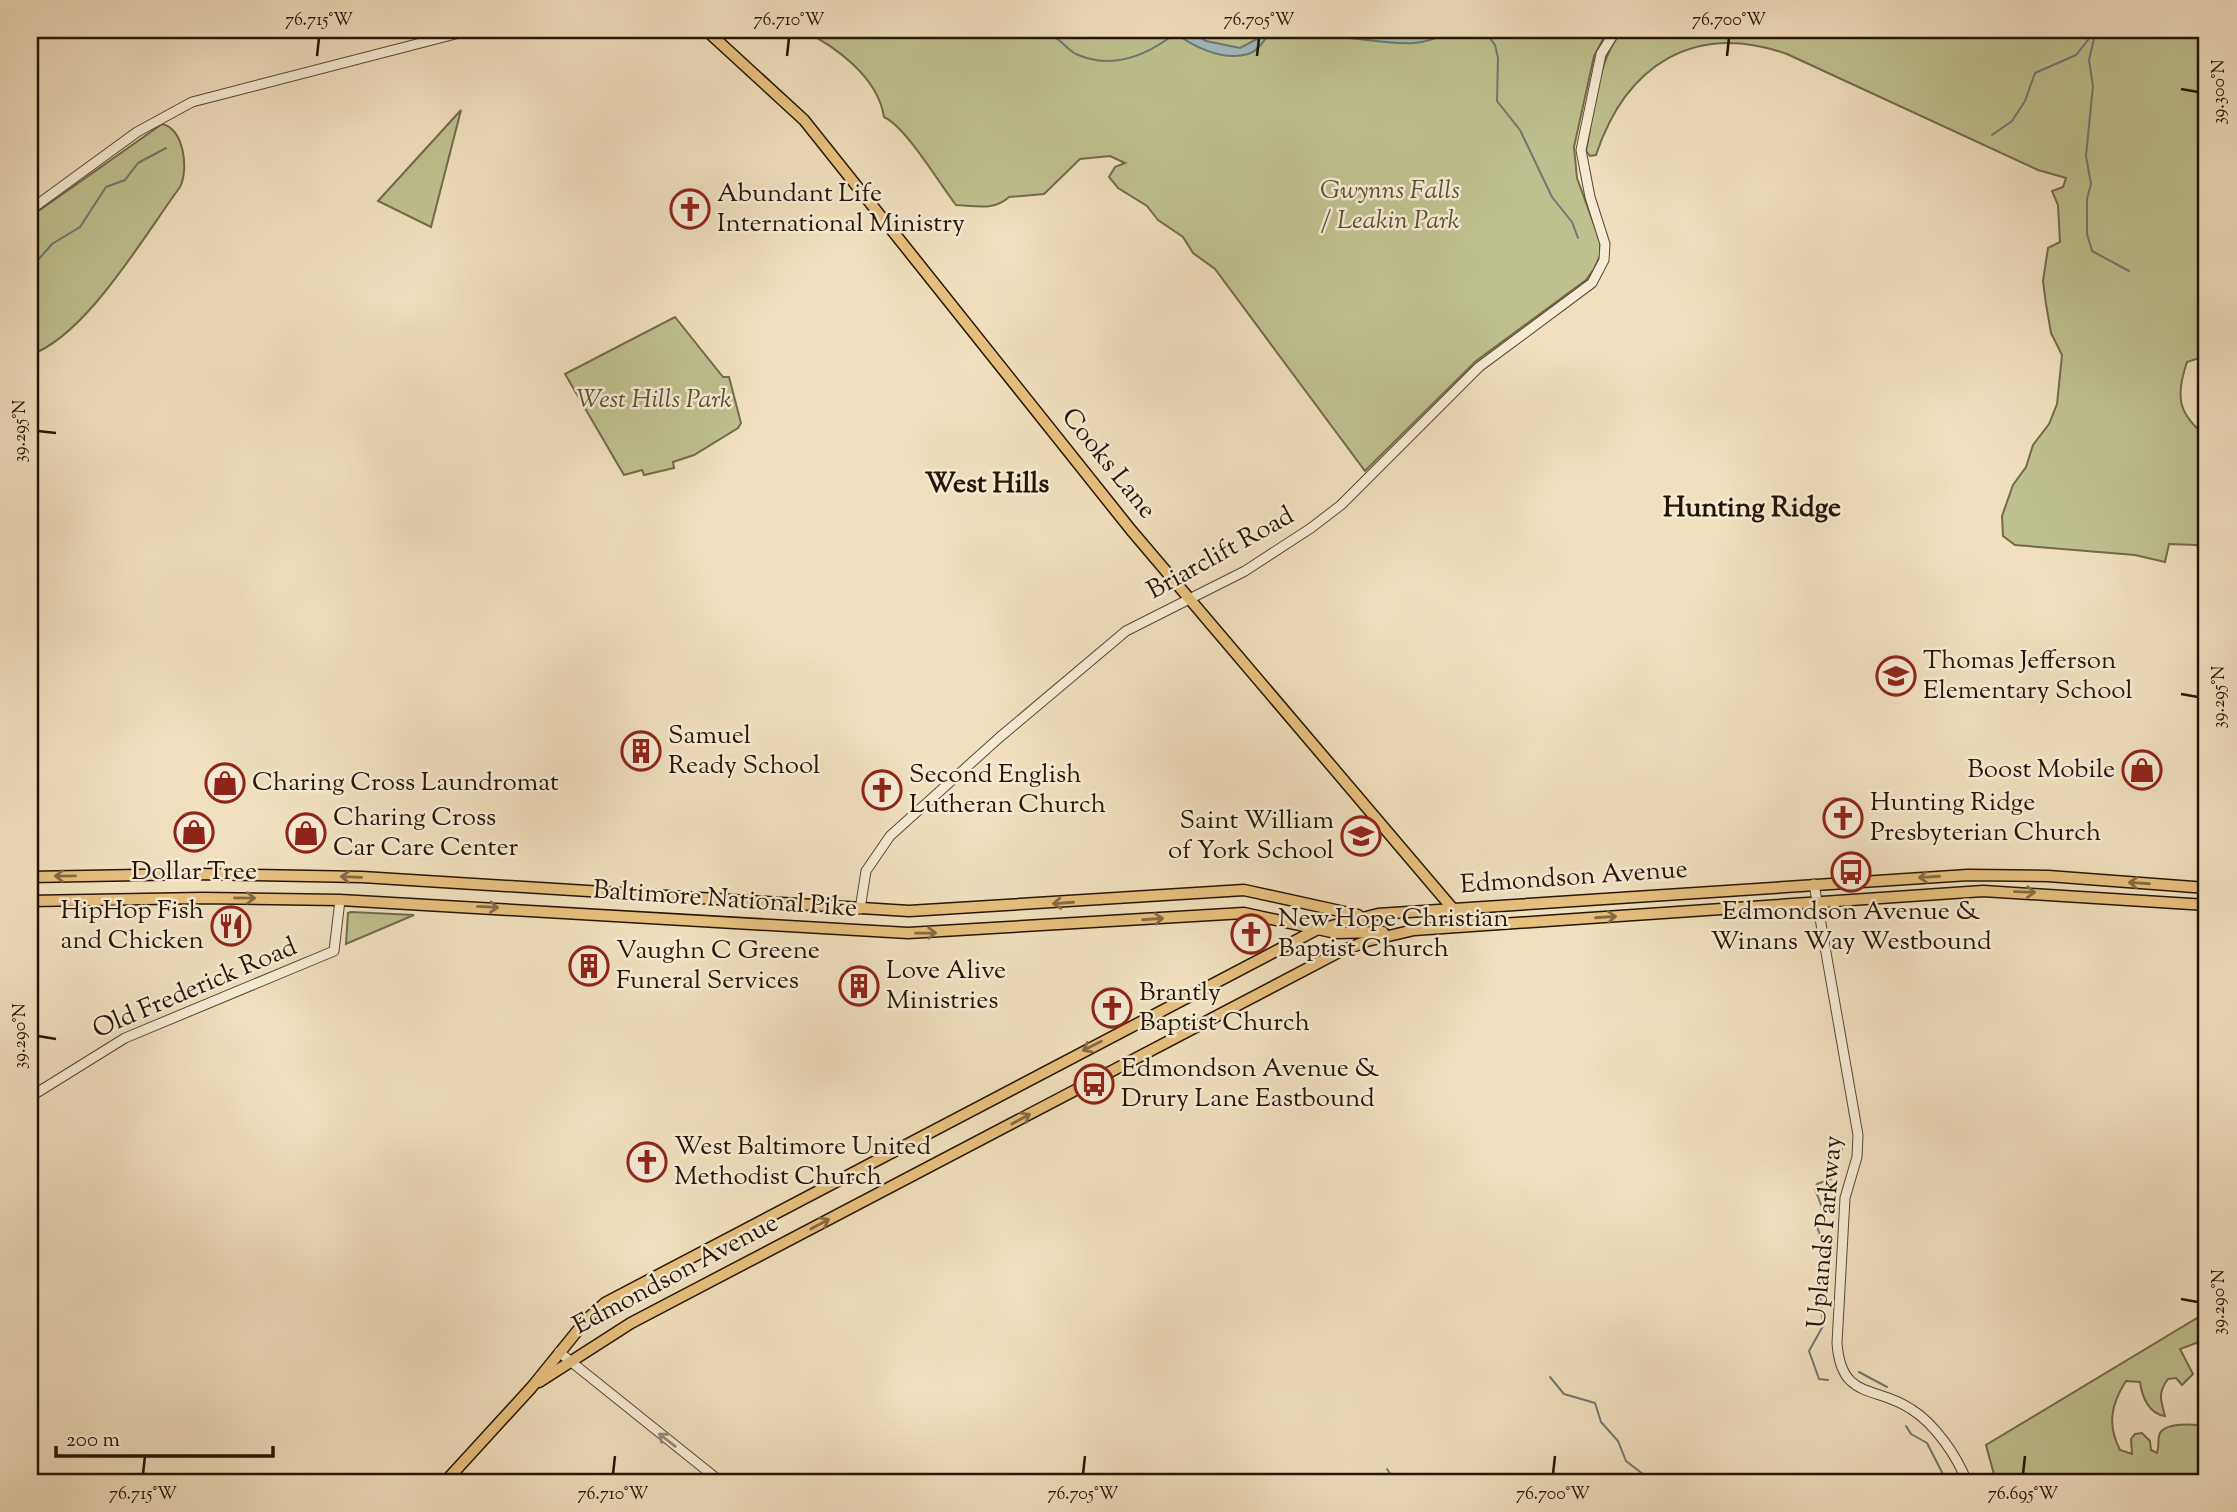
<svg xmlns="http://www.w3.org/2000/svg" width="2237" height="1512" font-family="'Sorts Mill Goudy',serif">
	<rect width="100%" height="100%" fill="#f0e0bd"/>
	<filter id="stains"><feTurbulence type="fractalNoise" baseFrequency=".00286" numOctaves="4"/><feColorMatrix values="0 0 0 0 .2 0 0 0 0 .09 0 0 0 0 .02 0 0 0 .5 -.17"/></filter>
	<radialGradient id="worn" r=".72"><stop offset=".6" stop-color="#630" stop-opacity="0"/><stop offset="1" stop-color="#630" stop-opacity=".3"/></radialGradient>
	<g fill="#bec18e" stroke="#726b4a" stroke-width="2">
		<path d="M802 30H1608L1594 56 1574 147 1577 178 1600 241V256L1594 269 1586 280 1476 361 1365 471 1215 269 1193 253 1183 237 1158 220 1147 206 1118 188 1109 177 1115 167 1125 163 1110 156 1080 159 1044 194 1009 197C994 211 976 206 956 205 939 183 906 127 884 117 878 77 835 46 802 30Z"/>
		<path d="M1623 30H2207V364L2199 358 2187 362C2175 397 2178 414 2207 437V553L2196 545 2169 544 2165 562 2135 555 2015 545 2003 536 2002 516 2013 485 2026 467 2033 445 2049 424 2057 404 2062 355 2051 333 2046 304 2043 281 2048 248 2060 242 2058 205 2052 191 2063 187 2066 178 2038 170 1787 54C1694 21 1626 65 1596 155L1590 156 1586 151C1594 113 1596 60 1623 30Z"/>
		<path d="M461 110 431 227 378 201Z"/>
		<path d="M162 124C184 128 189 170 180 187 144 236 86 336 30 355V217Z"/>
		<path d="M675 317 723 377H729L741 423 738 428 694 455 673 462 674 468 644 475 642 470 624 475 565 374Z"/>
		<path d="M348 913 351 912 414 915 346 944Z"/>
		<path d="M2207 1312V1339L2180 1349 2193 1374 2182 1385 2176 1378 2168 1379C2157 1394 2161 1400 2165 1416 2149 1414 2142 1397 2140 1382L2126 1381C2111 1404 2107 1425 2120 1450L2132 1454 2131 1439 2135 1434 2142 1433 2150 1441 2151 1450 2157 1453C2159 1447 2158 1441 2159 1436 2162 1421 2197 1424 2207 1427V1482H1996L1986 1445Z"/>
	</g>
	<g fill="#9ebabb" stroke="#6e7873" stroke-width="2">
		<path d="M1171 30H1187L1206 41 1240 48 1257 39 1261 30H1271C1265 39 1260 50 1248 54 1222 62 1190 45 1171 30Z"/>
		<path d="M1331 30H1389L1406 35 1428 30H1452C1424 48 1398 44 1367 40 1353 38 1341 39 1331 30Z"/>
	</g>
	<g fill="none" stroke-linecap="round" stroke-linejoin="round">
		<g stroke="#6e7873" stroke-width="2">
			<path d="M1034 30C1042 33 1052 35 1059 40 1065 45 1069 50 1076 54 1113 71 1148 55 1177 32"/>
			<path d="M1471 30 1490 38 1495 45 1498 58 1497 101 1520 130 1552 197 1572 222 1578 238"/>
			<path d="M2096 30 2089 60 2093 86 2086 156 2091 184 2087 199V234L2092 251 2129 271"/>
			<path d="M1762 38 1777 30"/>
			<path d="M1992 135 2012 121 2025 101 2035 73 2076 55 2092 35"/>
			<path d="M30 269 52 244 80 227 106 187 125 180 138 163 166 148"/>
			<path d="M1859 1372 1887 1387"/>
			<path d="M1550 1377 1564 1394 1595 1403 1601 1422 1618 1441 1626 1461 1644 1475 1647 1482"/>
			<path d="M1828 1380 1819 1379 1809 1351 1823 1326 1818 1272 1828 1257 1816 1224 1823 1210 1815 1189 1817 1184 1831 1179 1834 1160 1842 1149"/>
			<path d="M1906 1426 1911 1434 1927 1443 1947 1482"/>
			<path d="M1387 1469 1396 1482"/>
		</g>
		<g stroke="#584834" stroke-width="11">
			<g id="minor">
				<path d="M30 210 137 132 192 102 471 30"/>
				<path d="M1814 884 1858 1135 1857 1157 1845 1198 1837 1343C1841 1401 1876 1385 1911 1409 1935 1424 1957 1456 1967 1482"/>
				<path d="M860 909 866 871 890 836 1000 737 1126 631 1245 571 1311 528 1341 505 1479 367 1592 283 1604 260 1605 244 1590 197 1581 150 1601 54 1616 30"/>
				<path d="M30 1097 125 1038 334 951 340 900"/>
				<path d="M559 1352 721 1482"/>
			</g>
		</g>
		<g stroke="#251507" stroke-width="13">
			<g id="major">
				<path d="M706 30 804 120 1131 530 1453 909 1476 925"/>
				<path d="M30 877 195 874 362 877 909 911 1244 890 1358 915"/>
				<path d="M30 901 203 898 340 900 908 933 1244 913 1336 933 1383 932"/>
				<path d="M539 1382 631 1323 1337 953 1367 941 1414 930 1983 891 2207 905"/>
				<path d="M445 1482 531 1388 587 1319 605 1303 1316 930 1378 914 1968 875 2048 876 2207 888"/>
			</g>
		</g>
		<use href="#minor" stroke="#f5ebd4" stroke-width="9"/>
		<use href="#major" stroke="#e8c07e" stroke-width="10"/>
	</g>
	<defs><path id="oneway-shaft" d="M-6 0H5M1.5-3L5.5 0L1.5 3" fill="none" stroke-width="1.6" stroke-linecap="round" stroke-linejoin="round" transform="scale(1.75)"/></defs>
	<g stroke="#866a42">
		<use href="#oneway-shaft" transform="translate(65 876) rotate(179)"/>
		<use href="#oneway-shaft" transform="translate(351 877) rotate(-178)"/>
		<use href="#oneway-shaft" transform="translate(1929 877) rotate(176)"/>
		<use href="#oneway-shaft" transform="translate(2139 883) rotate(-176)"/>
		<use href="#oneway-shaft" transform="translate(2025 892) rotate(2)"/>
		<use href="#oneway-shaft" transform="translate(245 898) rotate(1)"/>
		<use href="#oneway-shaft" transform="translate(1063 903) rotate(176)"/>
		<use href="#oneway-shaft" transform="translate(488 907) rotate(3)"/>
		<use href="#oneway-shaft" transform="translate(1606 917) rotate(-4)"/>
		<use href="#oneway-shaft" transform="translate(1153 919) rotate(-4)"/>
		<use href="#oneway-shaft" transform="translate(926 933) rotate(-1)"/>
		<use href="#oneway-shaft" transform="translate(1092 1046) rotate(153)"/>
		<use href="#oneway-shaft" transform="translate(1021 1119) rotate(-28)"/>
		<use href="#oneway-shaft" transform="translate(820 1224) rotate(-28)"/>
	</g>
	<use stroke="#978b78" href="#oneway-shaft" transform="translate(667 1440) rotate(-142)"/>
	<path fill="none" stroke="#251507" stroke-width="2.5" d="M317 56 319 38M787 56 789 38M1257 56 1259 38M1727 56 1729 38M2181 89 2198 92M38 431 56 433M2181 694 2198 697M38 1036 56 1039M2181 1299 2198 1302M143 1474 145 1456M613 1474 615 1456M1083 1474 1085 1456M1553 1474 1555 1456M2023 1474 2025 1456"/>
	<defs>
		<g id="church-ring" transform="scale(2.0125)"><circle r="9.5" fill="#f5ebd4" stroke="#8f2418" stroke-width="1.5"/><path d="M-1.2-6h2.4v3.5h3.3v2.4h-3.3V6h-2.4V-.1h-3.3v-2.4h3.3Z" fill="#8f2418"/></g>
		<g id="school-ring" transform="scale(2.0125)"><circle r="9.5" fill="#f5ebd4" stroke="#8f2418" stroke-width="1.5"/><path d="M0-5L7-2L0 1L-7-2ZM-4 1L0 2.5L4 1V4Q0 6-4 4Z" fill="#8f2418"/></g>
		<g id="building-ring" transform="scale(2.0125)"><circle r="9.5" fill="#f5ebd4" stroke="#8f2418" stroke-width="1.5"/><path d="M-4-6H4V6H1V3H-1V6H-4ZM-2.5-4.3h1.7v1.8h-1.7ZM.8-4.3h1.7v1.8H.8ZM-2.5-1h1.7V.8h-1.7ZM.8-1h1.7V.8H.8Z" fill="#8f2418"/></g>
		<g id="shop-ring" transform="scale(2.0125)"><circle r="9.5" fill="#f5ebd4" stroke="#8f2418" stroke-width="1.5"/><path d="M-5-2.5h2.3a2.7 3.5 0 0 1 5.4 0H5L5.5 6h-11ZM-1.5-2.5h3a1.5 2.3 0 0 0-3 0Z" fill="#8f2418"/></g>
		<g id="bus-ring" transform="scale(2.0125)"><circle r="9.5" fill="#f5ebd4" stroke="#8f2418" stroke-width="1.5"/><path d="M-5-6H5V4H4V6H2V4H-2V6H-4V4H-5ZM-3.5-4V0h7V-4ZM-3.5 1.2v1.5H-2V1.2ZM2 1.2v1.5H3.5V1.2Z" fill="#8f2418"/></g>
		<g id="restaurant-ring" transform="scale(2.0125)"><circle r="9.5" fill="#f5ebd4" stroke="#8f2418" stroke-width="1.5"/><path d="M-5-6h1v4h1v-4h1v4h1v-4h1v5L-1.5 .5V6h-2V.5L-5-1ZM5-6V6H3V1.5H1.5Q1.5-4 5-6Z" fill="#8f2418"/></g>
	</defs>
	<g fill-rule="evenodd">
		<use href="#church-ring" x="690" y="209"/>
		<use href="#school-ring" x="1896" y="676"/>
		<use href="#building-ring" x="641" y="751"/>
		<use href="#shop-ring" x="2142" y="770"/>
		<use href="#shop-ring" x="225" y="783"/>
		<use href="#church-ring" x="882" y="790"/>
		<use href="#church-ring" x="1843" y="818"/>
		<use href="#shop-ring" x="194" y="832"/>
		<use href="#shop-ring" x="306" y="833"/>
		<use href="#school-ring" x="1361" y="836"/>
		<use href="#bus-ring" x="1851" y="872"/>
		<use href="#restaurant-ring" x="231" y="926"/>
		<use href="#church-ring" x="1251" y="934"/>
		<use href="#building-ring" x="589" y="966"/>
		<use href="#building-ring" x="859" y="986"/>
		<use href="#church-ring" x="1112" y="1008"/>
		<use href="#bus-ring" x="1094" y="1084"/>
		<use href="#church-ring" x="647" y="1162"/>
	</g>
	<g text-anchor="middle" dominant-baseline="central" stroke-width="5" stroke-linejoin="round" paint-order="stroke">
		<g font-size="26" font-style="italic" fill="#5b5136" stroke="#f5ebd4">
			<text x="1390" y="191">Gwynns Falls<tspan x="1390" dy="30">/ Leakin Park</tspan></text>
			<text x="654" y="400">West Hills Park</text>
		</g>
		<g font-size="26" fill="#251507" stroke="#f5ebd4" text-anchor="start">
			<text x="717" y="194">Abundant Life<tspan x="717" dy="30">International Ministry</tspan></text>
			<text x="1923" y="661">Thomas Jefferson<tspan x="1923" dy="30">Elementary School</tspan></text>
			<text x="668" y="736">Samuel<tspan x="668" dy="30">Ready School</tspan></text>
			<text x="2115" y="770" text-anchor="end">Boost Mobile</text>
			<text x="909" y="775">Second English<tspan x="909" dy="30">Lutheran Church</tspan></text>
			<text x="252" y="783">Charing Cross Laundromat</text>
			<text x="1870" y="803">Hunting Ridge<tspan x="1870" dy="30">Presbyterian Church</tspan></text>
			<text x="333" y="818">Charing Cross<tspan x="333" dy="30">Car Care Center</tspan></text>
			<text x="1334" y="821" text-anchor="end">Saint William<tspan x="1334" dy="30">of York School</tspan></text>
			<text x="194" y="872" text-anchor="middle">Dollar Tree</text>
			<text x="204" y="911" text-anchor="end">HipHop Fish<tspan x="204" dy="30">and Chicken</tspan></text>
			<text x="1851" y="912" text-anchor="middle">Edmondson Avenue &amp;<tspan x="1851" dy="30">Winans Way Westbound</tspan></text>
			<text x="1278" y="919">New Hope Christian<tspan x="1278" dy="30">Baptist Church</tspan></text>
			<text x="616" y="951">Vaughn C Greene<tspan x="616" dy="30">Funeral Services</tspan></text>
			<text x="886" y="971">Love Alive<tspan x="886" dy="30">Ministries</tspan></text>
			<text x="1139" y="993">Brantly<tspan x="1139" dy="30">Baptist Church</tspan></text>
			<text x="1121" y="1069">Edmondson Avenue &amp;<tspan x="1121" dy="30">Drury Lane Eastbound</tspan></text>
			<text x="674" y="1147">West Baltimore United<tspan x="674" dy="30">Methodist Church</tspan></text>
		</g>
		<g font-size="26" fill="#251507" stroke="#f5ebd4">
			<text transform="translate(1108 464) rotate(51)">Cooks Lane</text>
			<text transform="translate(1221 554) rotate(-29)">Briarclift Road</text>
			<text transform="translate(1574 878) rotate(-4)">Edmondson Avenue</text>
			<text transform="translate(725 900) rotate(4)">Baltimore National Pike</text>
			<text transform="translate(195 989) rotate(-23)">Old Frederick Road</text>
			<text transform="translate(1826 1232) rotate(-85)">Uplands Parkway</text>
			<text transform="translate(676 1275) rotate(-28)">Edmondson Avenue</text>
		</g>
		<g font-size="28" font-weight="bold" fill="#251507" stroke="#f5ebd4">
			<text x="987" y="485">West Hills</text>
			<text x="1752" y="509">Hunting Ridge</text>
		</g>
	</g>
	<rect width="2237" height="1512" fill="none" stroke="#f0e0bd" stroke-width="77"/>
	<path d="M56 1446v10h217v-10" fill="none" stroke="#251507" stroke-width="3.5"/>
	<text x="66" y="1446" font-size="21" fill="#251507" stroke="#f5ebd4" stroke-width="5" paint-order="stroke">200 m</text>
	<rect x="38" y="38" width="2160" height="1436" fill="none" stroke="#251507" stroke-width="2.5"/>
	<g font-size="18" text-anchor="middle" fill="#251507">
		<text x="319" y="25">76.715°W</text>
		<text x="789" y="25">76.710°W</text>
		<text x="1259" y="25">76.705°W</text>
		<text x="1729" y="25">76.700°W</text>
		<text transform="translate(2218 92) rotate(-90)" y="6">39.300°N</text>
		<text transform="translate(19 431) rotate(-90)" y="6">39.295°N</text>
		<text transform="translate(2218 697) rotate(-90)" y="6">39.295°N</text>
		<text transform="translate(19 1036) rotate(-90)" y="6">39.290°N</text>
		<text transform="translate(2218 1302) rotate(-90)" y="6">39.290°N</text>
		<text x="143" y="1499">76.715°W</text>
		<text x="613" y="1499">76.710°W</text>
		<text x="1083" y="1499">76.705°W</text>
		<text x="1553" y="1499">76.700°W</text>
		<text x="2023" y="1499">76.695°W</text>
	</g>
	<rect width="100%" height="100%" filter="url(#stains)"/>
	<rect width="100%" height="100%" fill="url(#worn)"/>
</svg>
